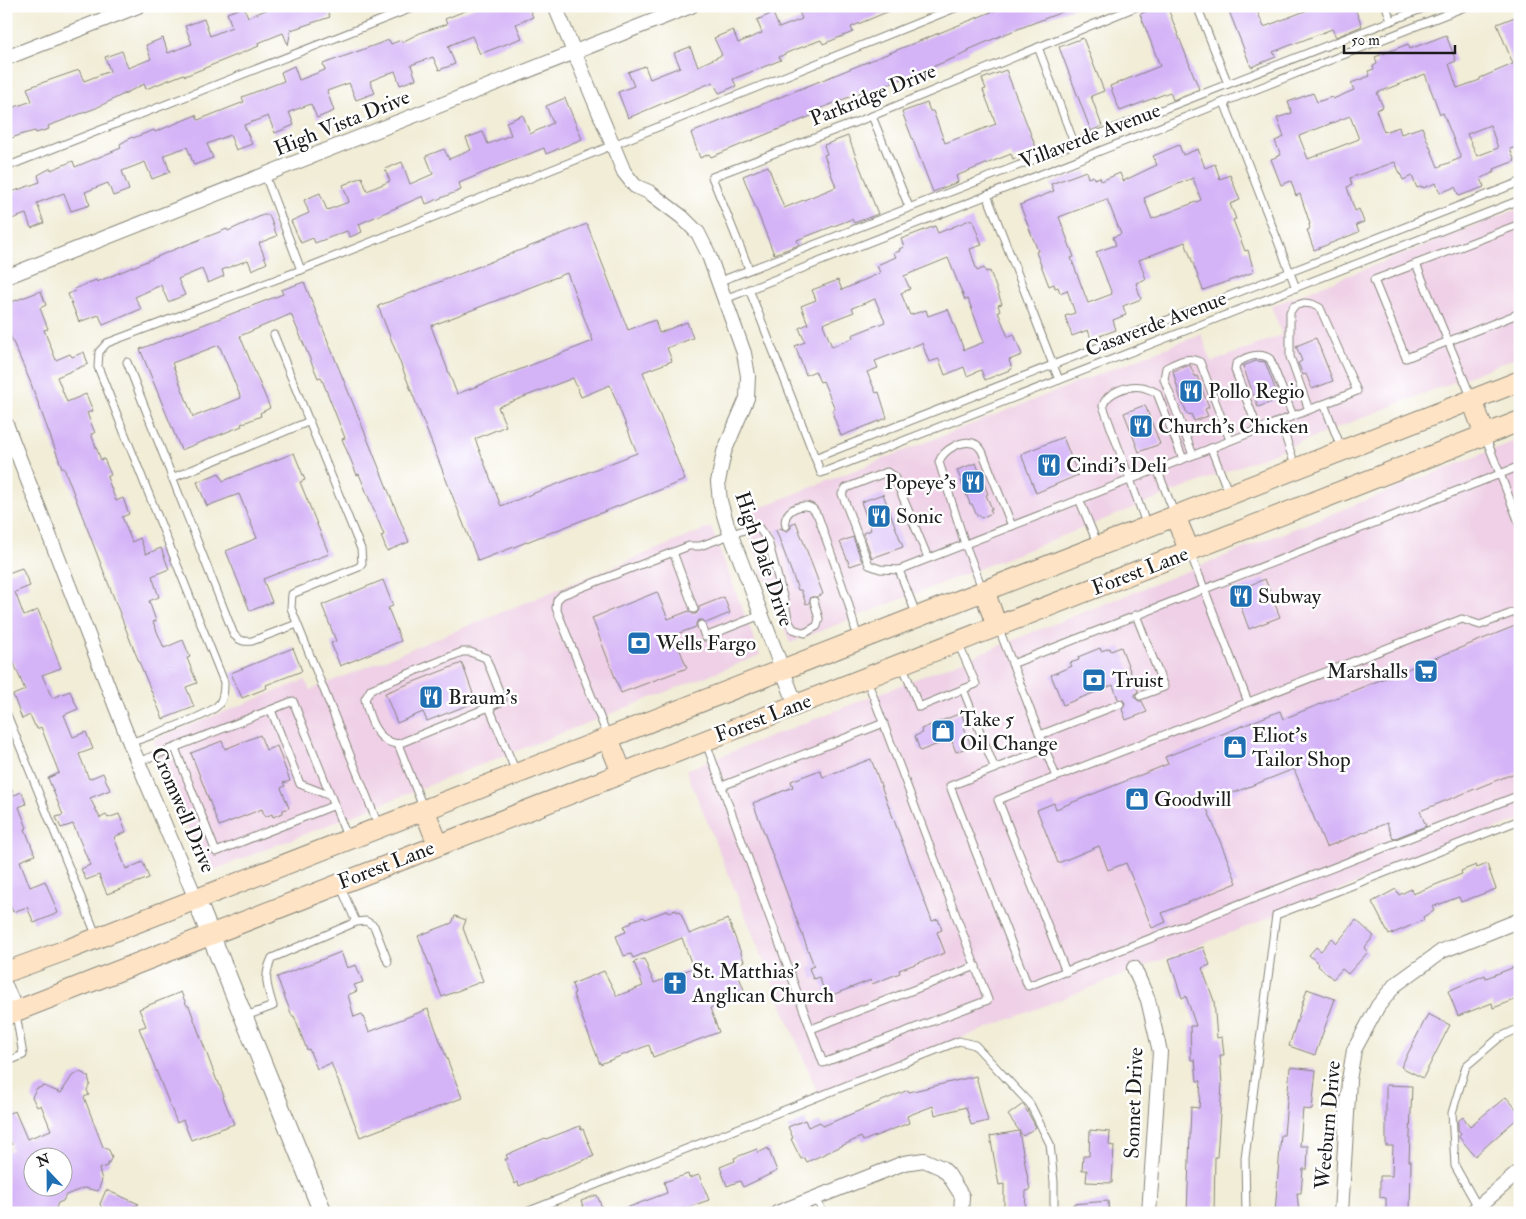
<svg xmlns="http://www.w3.org/2000/svg" width="1526" height="1219" font-family="'IM FELL Double Pica',serif">
	<rect width="100%" height="100%" fill="#fff"/>
	<filter id="ink" filterUnits="userSpaceOnUse"><feTurbulence type="fractalNoise" baseFrequency=".02" numOctaves="2"/><feDisplacementMap in="SourceGraphic" scale="10" xChannelSelector="R" yChannelSelector="G"/><feConvolveMatrix kernelMatrix="1 2 1 2 8 2 1 2 1" color-interpolation-filters="sRGB"/></filter>
	<filter id="wash" filterUnits="userSpaceOnUse"><feTurbulence type="fractalNoise" baseFrequency=".0096" numOctaves="4" result="noise"/><feDisplacementMap in="SourceGraphic" scale="20" xChannelSelector="R" yChannelSelector="G"/><feGaussianBlur stdDeviation="1.12" result="paint"/><feColorMatrix in="noise" values="0 0 0 0 0 0 0 0 0 0 0 0 0 0 0 0 0 1.4 0 .05"/><feComposite in="paint" operator="in"/></filter>
	<g filter="url(#wash)">
		<rect width="100%" height="100%" fill="#f1edd7"/>
		<g fill="#efd0e6">
			<path d="M1520 208V356L790 643 741 515 1201 334 1212 362 1282 335 1271 306Z"/>
			<path d="M1520 439V820L818 1094 686 770Z"/>
			<path d="M711 527 760 655 206 873 153 740 305 680 310 690Z"/>
		</g>
		<g id="blocks">
			<g fill="#d4b3f7" fill-rule="evenodd">
				<path d="M276 6H325L330 17 291 30 288 45 283 33 258 43 259 46 185 76 184 74 146 89 144 84 96 108 48 126 49 129 36 133 35 131 23 134 6 140V110L32 101 27 88 79 70 84 81 110 71 105 57 122 51 128 68 151 59 146 45 163 38 168 53 192 44 185 26 204 19 210 36 232 27 227 13 244 7 248 17Z"/>
				<path d="M477 6H528L533 17 516 24 522 38 480 54 472 36 448 46 455 64 439 70 433 57 411 65 416 79 400 85 395 71 370 81 375 93 356 100 349 83 327 91 334 111 317 118 311 104 289 112 294 125 275 133 268 116 244 125 252 144 236 150 230 135 207 144 213 158 194 165 187 147 164 155 170 172 152 179 145 162 122 171 129 190 113 196 108 183 85 192 90 205 71 211 64 193 37 203 44 223 31 228 26 214 6 221V194L40 182 38 175 51 168V170L73 161 75 167 121 148 120 144 132 137 133 138 154 130 155 132 196 115 198 120 244 102 242 97 284 81 281 72 294 66 299 80 325 70 323 64 389 40 391 44 401 40 402 42 422 32 447 24 445 19Z"/>
				<path d="M797 6H816L818 12 833 6 899 7 851 27 853 32 823 44 821 40 789 52 779 57 781 60 733 79 736 86 719 93 713 82 628 118 618 92 634 86 628 72 645 66 650 79 680 67 674 53 690 47 698 66 722 55 714 38 733 30 738 43 762 33 757 20 773 13 779 28 802 19Z"/>
				<path d="M1006 6 1075 7 1005 34 968 50 969 52 863 95 862 92 814 111 816 114 711 157 709 154 700 158 691 133Z"/>
				<path d="M1160 6H1167L1199 89 1173 100 1170 92 1120 111 1110 86 1160 66 1140 14Z"/>
				<path d="M1227 6H1255L1264 27 1318 6H1354L1362 26 1336 37 1332 29 1273 52 1276 57 1251 67Z"/>
				<path d="M1520 15V146L1510 149 1515 161 1494 169 1495 172 1481 178 1484 187 1459 196 1455 187 1440 193 1436 183 1423 188 1422 186 1417 188 1412 176 1403 180 1395 162 1350 178 1352 185 1347 187 1355 211 1359 209 1364 222 1356 225 1359 232 1314 250 1307 230 1310 229 1309 224H1310L1300 194 1296 196 1291 181 1281 185 1271 159 1281 155 1275 141 1284 137 1277 118 1292 113 1288 102 1313 93 1317 102 1332 97 1333 99 1354 90 1351 83 1370 76 1368 71 1374 69 1373 66 1377 64 1375 57 1408 44 1410 49 1446 35 1456 61 1449 64 1457 88 1480 80V78L1513 64 1497 24ZM1425 74 1440 114 1443 113 1461 158 1438 167 1422 127 1401 134 1399 127 1384 132 1376 110 1383 107 1377 93ZM1350 116 1359 139 1308 159 1299 136ZM1490 125 1498 148 1477 156 1467 134Z"/>
				<path d="M1083 38 1104 91 1091 96 1102 126 1091 131 1059 47Z"/>
				<path d="M1006 70 1037 150 1013 159 1011 154 956 176 958 182 933 192 902 112 927 103 930 111H933L945 143 996 124 983 90 986 89 982 79Z"/>
				<path d="M565 98 582 139 546 154 544 148 497 167 459 183 461 190 426 204 423 196 359 224 362 232 350 237 347 231 315 243 313 238 301 243 291 221 309 213 304 200 320 193 327 210 349 202 343 185 362 177 367 191 390 181 385 169 402 162 410 184 433 174 426 156 444 149 449 159 471 150 466 138 483 132 488 144 511 135 506 122 523 115 530 134 553 123 546 106Z"/>
				<path d="M848 136 878 214 854 223 852 219 797 240 799 245 774 254 743 176 768 166 784 208 836 187 824 155 827 154 824 145Z"/>
				<path d="M1179 145 1183 155 1198 149 1205 168 1215 164 1220 179 1230 175 1240 200 1230 204 1236 219 1233 220 1245 251 1248 250 1254 272 1203 290 1185 242 1139 260 1146 279 1136 283 1141 299 1123 306 1126 315 1113 320 1116 330 1091 339 1088 330 1072 336 1065 316 1075 313 1067 290 1060 293 1058 287 1055 288 1054 284 1049 286 1036 252 1038 251 1020 205 1054 191 1051 184 1086 171 1088 178 1093 176 1094 179 1100 177 1101 181 1120 173 1123 181 1157 165 1153 156ZM1193 178 1201 200 1152 219 1144 198ZM1107 199 1121 234 1113 237 1116 245 1096 252 1112 294 1088 303 1071 258 1074 257 1059 217Z"/>
				<path d="M263 215H269L277 236 259 243 267 263 252 270 248 260 222 270 224 276 208 283 202 269 178 279 185 295 168 302 161 285 135 297 141 309 103 325 99 315 79 322 68 294 75 291 74 289 96 280 97 282 178 248 227 229 228 231Z"/>
				<path d="M972 219 982 245 970 249 977 271 984 268 986 272 990 271 1002 304 998 305 1000 311 998 312 1008 337 1014 334 1022 355 1009 360 1012 369 985 380 981 370 967 376 964 367 945 375 939 359 929 362 922 343 875 361 878 368 867 372 876 393 879 392 887 418 841 436 833 415H834L832 410 835 409 823 381 820 382 815 371 806 375 795 346 805 342 799 328 808 324 801 306 816 300 812 290 838 280 842 290 880 273 877 265 896 257 894 253 900 251 899 249 904 247 901 239 935 226 938 233ZM948 258 965 300 968 299 984 342 964 350 948 309 928 316 926 310 910 315 901 293 910 289 904 276ZM875 299 885 322 852 335 853 338 832 347 823 324 854 312 852 308Z"/>
				<path d="M587 224 628 330 655 320 659 333 687 322 693 338 667 348 672 361 643 372 685 480 478 561 378 306ZM567 273 593 341 457 394 431 326ZM573 378 581 397 610 385 637 453 501 506 475 439 506 426 498 407Z"/>
				<path d="M304 282 409 542 387 551 381 536 384 535 359 474 357 475 342 439 345 438 321 377 318 378 291 314 240 336 270 408 260 413 261 416 241 424 242 426 181 450 140 349 283 294 281 290ZM219 345 241 398 193 417 172 363Z"/>
				<path d="M41 291 46 305 40 308 48 329 44 330 56 360 70 354 72 357 84 352 88 364 57 377 67 402 86 394 93 411 87 413 95 433 91 434 101 460 104 459 111 475 107 477 116 501 123 498 129 514 122 517 132 542 140 538 146 554 161 548 169 569 152 576 159 597 149 601 156 621 153 622 164 648 183 640 190 657 187 658 197 683 186 687 194 707 163 719 132 645 82 515 64 468H62L30 381 6 326V304Z"/>
				<path d="M1316 338 1333 381 1312 389 1306 374 1303 375 1298 363 1302 361 1296 346Z"/>
				<path d="M1256 361 1265 362 1279 399 1258 407 1243 366Z"/>
				<path d="M1190 365 1195 377 1197 376 1209 407 1205 409 1208 416 1194 421 1191 414 1188 415 1180 397 1173 371Z"/>
				<path d="M1145 405 1160 444 1139 452 1124 413Z"/>
				<path d="M1063 437 1078 475 1036 493 1021 454Z"/>
				<path d="M294 453 305 480 300 482 329 554 263 579 272 602 250 611 226 551 257 538 239 494 207 506 197 482 219 473 223 481Z"/>
				<path d="M976 463 988 494 986 495 992 509H990L992 513 981 518 979 515 977 516 972 504H970L957 470Z"/>
				<path d="M883 494 903 547 872 558 863 533 871 530 861 502Z"/>
				<path d="M796 522 823 594 817 597H811L809 603 806 604 801 590H798L776 530 781 528 784 531H787L791 528V524Z"/>
				<path d="M853 537 862 562 850 566 840 542Z"/>
				<path d="M22 568 30 586 15 592 24 616 38 610 61 668 42 675 52 698 70 691 78 709 64 715 73 737 86 732 93 749 79 754 89 779 103 773 110 790 90 798 100 818 106 815 108 818 119 814 126 832 114 837 126 869 143 862 149 878 107 894 99 875 86 880 81 869 90 865 73 824 61 828 56 817 63 815 48 778 59 773 41 727 37 729 36 726H35L30 715 22 719 13 695 25 690 13 661 6 664V572L8 573Z"/>
				<path d="M1265 579 1280 617 1249 629 1235 591Z"/>
				<path d="M383 580 393 606 388 608 401 641 340 666 331 643 336 641 322 605Z"/>
				<path d="M657 592 668 619 689 611 693 614H696L699 610V607L724 597 730 613 706 623 703 620H699L696 623V627L674 635 687 668 621 693 592 618Z"/>
				<path d="M1520 624V771L1420 811 1426 826 1393 839 1387 823 1326 847 1294 769 1205 804 1237 883 1162 913 1166 922 1152 928 1126 863 1108 870 1099 846 1058 863 1037 810 1054 803 1056 809 1168 764 1165 757 1280 711 1283 719Z"/>
				<path d="M1121 647 1138 691 1135 695V698L1139 701H1142L1147 712 1126 720 1122 709 1124 707 1125 703 1123 700 1118 699 1113 685 1063 705 1051 675 1072 666 1070 663 1079 660 1078 657 1100 648 1101 651 1110 648 1111 651Z"/>
				<path d="M293 648 302 671 266 685 267 688 242 698 231 673Z"/>
				<path d="M462 663 476 702 427 721 423 712 397 723 385 693Z"/>
				<path d="M961 713 965 723 963 724 971 746 956 752 951 739 920 751 915 736 922 733 921 729Z"/>
				<path d="M260 735 266 750 277 746 290 781 283 783 285 786 281 788 289 808 283 810V813L273 817 272 814 265 817 262 809 219 826 191 753 222 741 225 749Z"/>
				<path d="M871 759 932 921 938 919 942 930 937 932 945 953 899 970 900 973 872 984 871 980 827 997 819 977 813 979 809 968 814 966 753 803 793 787 791 781 820 770 823 777Z"/>
				<path d="M6 777 14 795 22 792 26 804 19 807 27 828 25 829 35 855 20 861 30 887 45 881 58 913 34 923 27 907 13 912 6 896Z"/>
				<path d="M1487 864 1496 889 1461 902 1459 897 1432 907 1434 911 1423 917 1424 920 1389 935 1372 902 1396 889 1399 895 1411 889 1413 894 1462 874 1461 871 1476 865 1477 868Z"/>
				<path d="M668 910 669 912 676 910 677 912 680 911 689 934 728 919 744 961 734 964 746 995 710 1008 719 1032 653 1057 649 1045 600 1064 573 994 575 993 572 984 604 971 617 996 643 986 634 962 644 959 654 983 693 968 682 938 633 958 631 954 624 956 616 936 626 932 624 926 632 923 631 921 644 917 645 919Z"/>
				<path d="M455 916 466 920 463 928 483 981 442 997 418 936 452 923Z"/>
				<path d="M1356 920 1374 936 1364 948 1368 952 1348 974 1342 969 1333 979 1318 966 1319 964 1309 955 1316 947 1321 951 1332 938 1337 943Z"/>
				<path d="M1203 947 1210 965 1202 968 1214 1001 1217 1038 1222 1037 1224 1055H1220L1222 1084 1217 1157H1215L1214 1213H1187L1191 1107 1199 1108 1201 1081H1197L1195 1060H1191L1190 1026H1196L1186 996 1182 998 1169 959Z"/>
				<path d="M341 952 347 968 356 965 363 982 354 985 357 991 348 995 354 1017 362 1014 369 1032 428 1009 462 1098 360 1137 331 1063 317 1069 309 1049 307 1050 294 1016H292L277 977Z"/>
				<path d="M1520 965V998L1493 1008 1492 1003 1458 1016 1448 991 1485 975 1486 978Z"/>
				<path d="M1307 989 1335 999 1315 1055 1289 1046Z"/>
				<path d="M181 992 187 1006H189L217 1081H218L224 1096 223 1097 234 1124 191 1140 183 1120 177 1123 139 1028 146 1026 139 1009Z"/>
				<path d="M1428 1014 1450 1025 1423 1078 1401 1067Z"/>
				<path d="M1290 1067 1316 1070 1312 1110 1303 1109 1302 1120 1300 1146H1308L1307 1169H1303L1301 1193H1297L1299 1213H1275L1281 1135H1284Z"/>
				<path d="M80 1072 88 1076 90 1084 87 1090 89 1095 84 1097 103 1147 109 1150 112 1157 107 1166 99 1169 102 1180 98 1191 84 1188 66 1195 63 1201 58 1203 54 1213H6V1152L12 1150 10 1146 12 1145 6 1130V1114L15 1111 27 1139 51 1130 41 1105 37 1107 32 1097 36 1089 44 1086 61 1093 72 1076ZM32 1156H62V1186H32Z"/>
				<path d="M976 1076 988 1121 971 1125 966 1107 935 1115 933 1106 907 1116 909 1123 863 1141 861 1137 807 1162 805 1158 801 1159 791 1139 793 1138 788 1127 805 1120 808 1127 820 1122 823 1126 908 1090 909 1092Z"/>
				<path d="M1386 1085 1412 1086 1409 1161H1411L1410 1213H1386V1198L1380 1197V1176H1392L1393 1146H1386Z"/>
				<path d="M1506 1097 1520 1113V1116L1475 1156 1459 1137 1461 1133 1458 1130V1121L1463 1117 1470 1126Z"/>
				<path d="M1023 1104 1036 1127 1023 1136 1008 1115Z"/>
				<path d="M580 1126 581 1130 583 1129 594 1156 519 1186 518 1182 515 1184 505 1159H508L506 1155 545 1138 546 1139Z"/>
				<path d="M1090 1130 1110 1132 1109 1145 1114 1146 1112 1183 1086 1182 1087 1170H1082L1083 1156H1089Z"/>
				<path d="M1019 1131 1030 1190 1026 1191 1025 1213H1004V1184L999 1185 990 1136Z"/>
				<path d="M768 1148 777 1171 743 1187 740 1181 727 1186 720 1167 735 1161 734 1158 757 1149 758 1153Z"/>
				<path d="M688 1174 689 1178 699 1175 709 1200 671 1213H618V1211L667 1193 664 1182Z"/>
				<path d="M106 1190 139 1204 130 1208 132 1213H104L100 1204Z"/>
				<path d="M597 1195 604 1213H586L581 1201Z"/>
				<path d="M1108 1201 1109 1213H1073V1204Z"/>
			</g>
		</g>
	</g>
	<g filter="url(#ink)">
		<use href="#blocks" fill-opacity="0" stroke="#86847a" stroke-width="1"/>
		<g fill="none" stroke-linecap="round" stroke-linejoin="round">
			<g stroke="#86847a" stroke-width="9">
				<g id="service">
					<path d="M1197 6 1228 84"/>
					<path d="M1386 6 1391 21"/>
					<path d="M1038 47 1074 143"/>
					<path d="M1224 102 1296 288"/>
					<path d="M872 116 909 207"/>
					<path d="M6 167 417 6"/>
					<path d="M265 175 301 270"/>
					<path d="M987 195 1059 380"/>
					<path d="M1416 264 1374 280 1406 358 1520 313"/>
					<path d="M749 269 712 177 872 116 1138 6"/>
					<path d="M718 282 1429 6"/>
					<path d="M749 289 821 473 1520 200"/>
					<path d="M725 299 1467 6"/>
					<path d="M274 335 361 549 362 563 359 567 292 594 291 608 379 827"/>
					<path d="M127 362 234 635C240 641 244 642 252 641L297 624"/>
					<path d="M1472 399 1416 264 1520 224"/>
					<path d="M1324 404 1342 450"/>
					<path d="M1280 421 1296 468"/>
					<path d="M1258 429 1235 370 1236 364C1245 357 1260 351 1270 359L1293 416"/>
					<path d="M1211 448 1229 494"/>
					<path d="M1193 455 1164 379 1166 368C1178 362 1187 356 1200 362L1230 440"/>
					<path d="M815 458 1520 182"/>
					<path d="M1520 466 1500 474 1520 525"/>
					<path d="M1157 469 1175 515"/>
					<path d="M172 478 310 421"/>
					<path d="M1079 499 1098 545"/>
					<path d="M786 526C781 512 802 500 813 509 815 511 816 514 818 516L848 602 858 639"/>
					<path d="M1147 526 1103 406C1106 392 1128 385 1142 387 1147 388 1153 391 1157 393L1183 459"/>
					<path d="M673 552 694 609"/>
					<path d="M1191 555 1248 702"/>
					<path d="M899 570 880 569 869 565 842 494 846 488 887 472 894 476 928 558"/>
					<path d="M982 588 965 544 939 462C943 450 964 437 977 445 979 447 981 449 982 451L1012 526"/>
					<path d="M1136 615 1164 687 1140 696"/>
					<path d="M917 616 899 570 1324 404 1357 391 1320 308 1312 304 1304 303 1294 306 1290 312V357L1309 410"/>
					<path d="M701 625 705 637 761 615"/>
					<path d="M999 629 1056 777 998 800 1066 972"/>
					<path d="M902 664 919 707 976 684 958 643"/>
					<path d="M1012 664 1500 474 1485 436"/>
					<path d="M963 689 995 769"/>
					<path d="M271 710 300 784 331 796"/>
					<path d="M6 712 97 937"/>
					<path d="M1040 735 1120 704"/>
					<path d="M608 737 556 608 557 600 562 595 689 546H700L752 527 759 528 768 541 784 600 789 622 793 629 805 633 817 626 819 619 814 601"/>
					<path d="M130 743C148 736 209 717 219 704 224 698 224 689 224 682L98 367 99 352 107 343 301 270 960 6"/>
					<path d="M706 743 823 1063 988 1000 867 680"/>
					<path d="M398 744C376 742 369 718 365 699L371 689 462 652H470L486 658 503 701 489 707"/>
					<path d="M175 748 216 852 335 805"/>
					<path d="M1045 749 950 786 1028 986 1520 795"/>
					<path d="M138 762 293 701 348 839"/>
					<path d="M1056 777 1462 619 1480 625 1520 610"/>
					<path d="M722 786 884 723"/>
					<path d="M423 807 398 744 489 707 516 772"/>
					<path d="M356 922 366 921 374 926 388 962"/>
					<path d="M243 1017 273 1006C267 986 263 977 272 958L356 922 340 885"/>
					<path d="M811 1029 976 966"/>
					<path d="M6 1062 23 1055 16 1014"/>
					<path d="M816 1197 823 1213"/>
					<path d="M1478 1207 1455 1166 1452 1113 1466 1066 1500 1037 1520 1028"/>
					<path d="M524 1213 959 1041 975 1045 1030 1104 1050 1144 1054 1182V1213"/>
					<path d="M1246 1213 1245 1158 1276 915 1520 820"/>
				</g>
			</g>
			<g stroke="#86847a" stroke-width="16">
				<g id="minor">
					<path d="M555 6 624 172 635 186 649 192 682 217 698 233 708 253 744 353 748 376 747 398 724 452 718 482 720 501 727 525 796 705"/>
					<path d="M6 58 138 6"/>
					<path d="M6 277 691 6"/>
					<path d="M6 424 130 743 196 899"/>
					<path d="M1134 968 1148 1000 1160 1052 1149 1213"/>
					<path d="M6 987 16 1011"/>
					<path d="M777 1213 904 1163 924 1160 942 1168 948 1174 962 1196 961 1213"/>
					<path d="M1341 1213 1349 1080 1354 1050 1378 1006 1395 985 1442 951 1520 920"/>
					<path d="M1471 1213 1520 1171"/>
				</g>
			</g>
			<g stroke="#86847a" stroke-width="20">
				<path id="tertiary" d="M196 899 323 1213"/>
			</g>
			<g stroke="#86847a" stroke-width="22">
				<g id="secondary">
					<path d="M1472 400 1485 435"/>
					<path d="M1175 516 1190 552"/>
					<path d="M984 590 997 627"/>
					<path d="M608 738 622 773"/>
					<path d="M424 809 438 844"/>
					<path d="M6 972 69 949 1520 381"/>
					<path d="M6 1015C510 814 1016 621 1520 421"/>
				</g>
			</g>
			<use href="#service" stroke="#fff" stroke-width="7"/>
			<use href="#minor" stroke="#fff" stroke-width="14"/>
			<use href="#tertiary" stroke="#fff" stroke-width="18"/>
			<use href="#secondary" stroke="#fee4c5" stroke-width="20"/>
		</g>
	</g>
	<defs>
		<g id="restaurant-square" transform="scale(1.25)"><rect x="-9" y="-9" width="18" height="18" rx="4" fill="#1f6fb2" stroke="#fff"/><path d="M-5-6h1v4h1v-4h1v4h1v-4h1v5L-1.5 .5V6h-2V.5L-5-1ZM5-6V6H3V1.5H1.5Q1.5-4 5-6Z" fill="#fff"/></g>
		<g id="bank-square" transform="scale(1.25)"><rect x="-9" y="-9" width="18" height="18" rx="4" fill="#1f6fb2" stroke="#fff"/><path d="M-6-4H6V4H-6ZM0-2.3a2.3 2.3 0 1 0 0 4.6a2.3 2.3 0 1 0 0-4.6Z" fill="#fff"/></g>
		<g id="supermarket-square" transform="scale(1.25)"><rect x="-9" y="-9" width="18" height="18" rx="4" fill="#1f6fb2" stroke="#fff"/><path d="M-6-5.5h2.5l.6 2H6L4.5 2H-2.5L-4.4-4H-6ZM-1.5 3.2a1.3 1.3 0 1 0 .1 0ZM3 3.2a1.3 1.3 0 1 0 .1 0Z" fill="#fff"/></g>
		<g id="shop-square" transform="scale(1.25)"><rect x="-9" y="-9" width="18" height="18" rx="4" fill="#1f6fb2" stroke="#fff"/><path d="M-5-2.5h2.3a2.7 3.5 0 0 1 5.4 0H5L5.5 6h-11ZM-1.5-2.5h3a1.5 2.3 0 0 0-3 0Z" fill="#fff"/></g>
		<g id="church-square" transform="scale(1.25)"><rect x="-9" y="-9" width="18" height="18" rx="4" fill="#1f6fb2" stroke="#fff"/><path d="M-1.2-6h2.4v3.5h3.3v2.4h-3.3V6h-2.4V-.1h-3.3v-2.4h3.3Z" fill="#fff"/></g>
	</defs>
	<g fill-rule="evenodd">
		<use href="#restaurant-square" x="1191" y="391"/>
		<use href="#restaurant-square" x="1141" y="426"/>
		<use href="#restaurant-square" x="1049" y="465"/>
		<use href="#restaurant-square" x="973" y="482"/>
		<use href="#restaurant-square" x="879" y="516"/>
		<use href="#restaurant-square" x="1241" y="596"/>
		<use href="#bank-square" x="639" y="643"/>
		<use href="#supermarket-square" x="1426" y="671"/>
		<use href="#bank-square" x="1094" y="680"/>
		<use href="#restaurant-square" x="431" y="697"/>
		<use href="#shop-square" x="943" y="731"/>
		<use href="#shop-square" x="1235" y="747"/>
		<use href="#shop-square" x="1137" y="799"/>
		<use href="#church-square" x="675" y="983"/>
	</g>
	<g text-anchor="middle" dominant-baseline="central" stroke-width="5" stroke-linejoin="round" paint-order="stroke">
		<g font-size="21" fill="#1c1c1c" stroke="#fff">
			<text transform="translate(873 95) rotate(-22)">Parkridge Drive</text>
			<text transform="translate(342 123) rotate(-22)">High Vista Drive</text>
			<text transform="translate(1090 136) rotate(-21)">Villaverde Avenue</text>
			<text transform="translate(1156 324) rotate(-21)">Casaverde Avenue</text>
			<text transform="translate(764 559) rotate(71)">High Dale Drive</text>
			<text transform="translate(1140 571) rotate(-21)">Forest Lane</text>
			<text transform="translate(763 718) rotate(-21)">Forest Lane</text>
			<text transform="translate(183 810) rotate(67)">Cromwell Drive</text>
			<text transform="translate(386 865) rotate(-21)">Forest Lane</text>
			<text transform="translate(1134 1103) rotate(-88)">Sonnet Drive</text>
			<text transform="translate(1328 1125) rotate(-85)">Weeburn Drive</text>
		</g>
		<g font-size="21" fill="#1c1c1c" stroke="#fff" text-anchor="start">
			<text x="1208" y="391">Pollo Regio</text>
			<text x="1158" y="426">Church's Chicken</text>
			<text x="1066" y="465">Cindi's Deli</text>
			<text x="956" y="482" text-anchor="end">Popeye's</text>
			<text x="896" y="516">Sonic</text>
			<text x="1258" y="596">Subway</text>
			<text x="656" y="643">Wells Fargo</text>
			<text x="1408" y="671" text-anchor="end">Marshalls</text>
			<text x="1112" y="680">Truist</text>
			<text x="448" y="697">Braum's</text>
			<text x="960" y="719">Take 5<tspan x="960" dy="24">Oil Change</tspan></text>
			<text x="1252" y="735">Eliot's<tspan x="1252" dy="24">Tailor Shop</tspan></text>
			<text x="1154" y="799">Goodwill</text>
			<text x="692" y="971">St. Matthias'<tspan x="692" dy="24">Anglican Church</tspan></text>
		</g>
	</g>
	<rect width="1526" height="1219" fill="none" stroke="#fff" stroke-width="25"/>
	<g transform="translate(48 1172) rotate(338)"><circle r="24" fill="#ffffff" stroke="#a4a4a4"/>
	<path d="M0-4L9 19L0 12L-9 19Z" fill="#1f6fb2"/>
	<text y="-8" font-size="14" font-weight="bold" text-anchor="middle" fill="#1c1c1c">N</text>
	</g>
	<path d="M1344 45v8h111v-8" fill="none" stroke="#1c1c1c" stroke-width="2.5"/>
	<text x="1351" y="45" font-size="15" fill="#1c1c1c" stroke="#ffffff" stroke-width="4" paint-order="stroke">50 m</text>
</svg>
